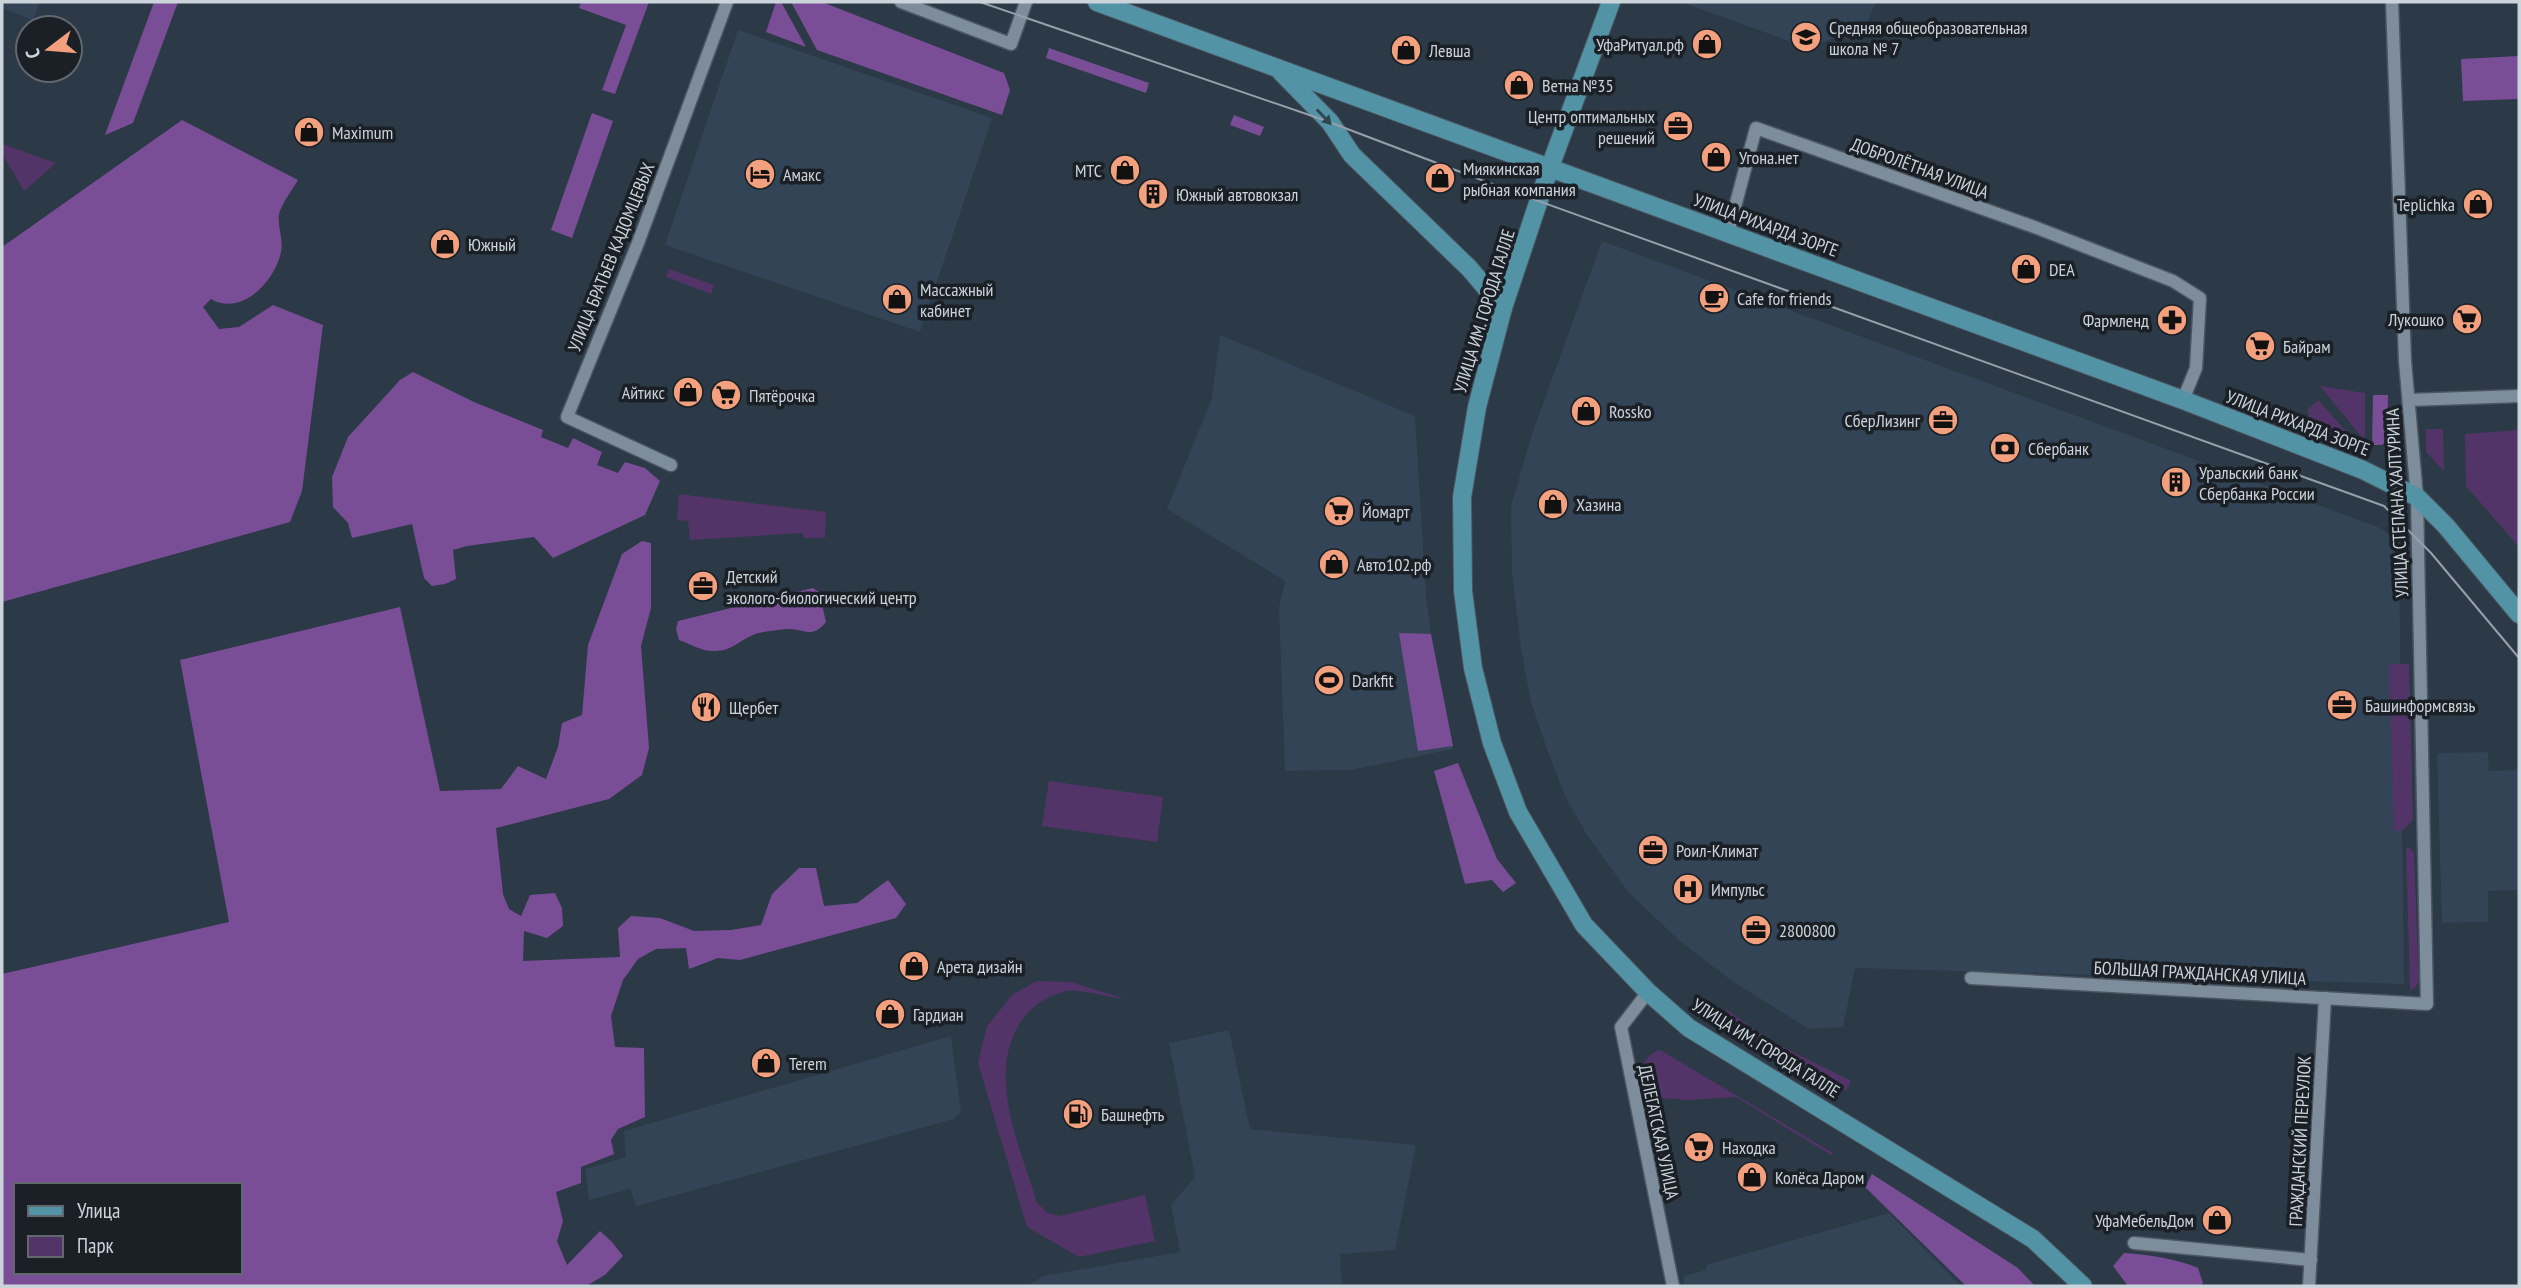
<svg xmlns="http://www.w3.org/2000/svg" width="2521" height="1288" font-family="'PT Sans Narrow',sans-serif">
	<rect width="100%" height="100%" fill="#2c3946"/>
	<g fill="#324456">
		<path d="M2 2H40L33 20 2 8Z"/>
		<path d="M1681 2H1876L1866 25 1808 48Z"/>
		<path d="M738 30 992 118 920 332 665 245Z"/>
		<path d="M1602 241 2378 527 2391 536 2399 551 2404 984 1855 968 1843 1027 1809 1029 1732 981 1681 942 1629 893 1587 835 1565 796 1548 752 1531 702 1521 649 1512 572 1511 506 1532 434Z"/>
		<path d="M1220 335 1415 416 1426 594 1431 634 1453 749 1351 770 1285 771 1279 607 1285 581 1167 509 1212 398Z"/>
		<path d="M2488 752 2489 771 2519 770V890L2488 891V922L2442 923 2437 753Z"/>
		<path d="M1229 1030 1250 1129 1416 1145 1395 1250 1340 1254 1342 1286H1028L1043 1276 1180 1252 1171 1205 1195 1177 1169 1043Z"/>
		<path d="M951 1036 961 1112 954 1119 636 1206 630 1189 589 1200 585 1169 626 1157 624 1131Z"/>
		<path d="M1889 1213 1961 1286H1685L1683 1276 1706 1270V1265Z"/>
	</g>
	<g fill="#533468">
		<path d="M2 144 56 163 24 191 2 153Z"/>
		<path d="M669 269 714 285 711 294 666 277Z"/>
		<path d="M2320 386 2365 393V441Z"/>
		<path d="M2319 400V401L2354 440 2309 421 2308 409Z"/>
		<path d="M2426 429H2443L2444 471 2426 452Z"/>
		<path d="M2519 430V547L2466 486 2465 434Z"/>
		<path d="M679 494 826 512 825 538H804L802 533 690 540 688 521 677 520Z"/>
		<path d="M2389 664H2409L2413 820 2403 830 2394 831Z"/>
		<path d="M1049 781 1163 797 1157 842 1042 826Z"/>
		<path d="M2406 847 2410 848 2414 854 2419 981 2415 988 2410 990Z"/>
		<path d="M1037 981 1071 982 1125 999C1110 997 1081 989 1067 991 1047 995 1030 1007 1020 1023 986 1077 1021 1148 1037 1203L1048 1213 1061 1216 1145 1195 1155 1241 1079 1257 1027 1227 978 1063 987 1026 1013 994Z"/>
		<path d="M1727 1010 1771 1041 1851 1081 1846 1091 1768 1045 1727 1015Z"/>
		<path d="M1658 1050 1662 1051 1833 1153 1831 1155 1736 1097 1687 1100 1651 1097 1644 1082 1642 1066 1649 1056Z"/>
	</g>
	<g fill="#794e97" fill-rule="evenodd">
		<path d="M154 2H178L133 123 105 135Z"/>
		<path d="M581 2H649L615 94 602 90 626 25 579 8Z"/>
		<path d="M776 2H781L806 47 766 32Z"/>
		<path d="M791 2H822L1004 73 1010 90 1002 115 817 50Z"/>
		<path d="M1049 48 1149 83 1146 93 1046 58Z"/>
		<path d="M2519 56V99L2463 101 2461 59Z"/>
		<path d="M592 113 613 121 572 238 551 230Z"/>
		<path d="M1234 115 1264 127 1260 136 1230 125Z"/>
		<path d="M182 120 298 180C292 190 282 203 279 214 277 226 284 240 281 252 275 281 242 317 211 299L203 307 219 329 239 327 273 305 323 325 302 491 290 522 2 602V247Z"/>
		<path d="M413 372 474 402 543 430 541 437 568 448 573 438 602 452 597 465 618 473 625 462 645 468 660 481 645 515 553 558 534 537 467 546 453 550 456 579 445 584 432 586 424 578 412 524 352 538 348 523 333 507 332 477 348 437 400 380Z"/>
		<path d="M2373 395H2388L2387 441 2382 445H2372Z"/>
		<path d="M642 541 651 543V608L641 646 649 748 642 775 609 799 496 828 503 894 509 909 521 916 530 895 555 893 562 908 563 926 547 938 524 931 523 961 620 957 618 928 631 916 660 918 694 931 731 930 761 925 772 894 799 868H816L824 906 857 903 888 880 906 904 896 918 740 960 718 958 689 969 686 948 656 949 638 959 623 980 611 1016 615 1047 644 1048 645 1117 618 1129 611 1140 614 1154 581 1167V1183L556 1192 563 1221 557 1241 567 1265 600 1231 612 1242 623 1256 605 1275 586 1286H2V974L229 922 180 660 400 607 440 791 501 789 518 766 546 779 558 747 562 723 582 715 588 645 622 554ZM16 1185H240V1272H16Z"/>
		<path d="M813 588 819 592 826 622C811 640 805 628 786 629 778 630 767 631 759 633 742 637 734 651 715 651 703 652 690 644 679 640L676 629 678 621Z"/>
		<path d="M1399 633 1431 634 1453 746 1418 751Z"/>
		<path d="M1458 763 1497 859 1516 883 1503 892 1492 880 1465 884 1434 771Z"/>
		<path d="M1872 1174 2018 1268 2035 1286H1966L1865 1187Z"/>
		<path d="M2124 1253C2150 1255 2174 1258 2198 1268L2203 1283 2201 1286H2128L2113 1266Z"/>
	</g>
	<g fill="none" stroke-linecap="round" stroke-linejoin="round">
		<g stroke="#4b5660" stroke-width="15">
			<g id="minor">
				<path d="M901 2 1011 44 1026 2"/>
				<path d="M1728 233 1756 128 2037 228 2173 281 2200 298 2196 368 2183 400"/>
				<path d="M2409 400 2519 396"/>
				<path d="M671 465 567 417 638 243 727 2"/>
				<path d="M1971 978 2427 1004 2417 497 2405 361 2392 2"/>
				<path d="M1648 992 1621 1027 1673 1286"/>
				<path d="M2134 1243 2311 1260"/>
				<path d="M2309 1286 2325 998"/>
			</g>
		</g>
		<g stroke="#4b5660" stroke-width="20">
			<g id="major">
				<path d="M1097 2 2183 400 2363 470 2417 497 2446 526 2519 614"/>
				<path d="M1611 2 1550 167 1503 308 1477 407 1462 497 1463 591 1473 668 1492 743 1518 812 1584 925 1648 992 1689 1028 2033 1239 2083 1286"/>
				<path d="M1281 72 1330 122 1352 155 1469 268 1503 308"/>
			</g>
		</g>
		<use href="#minor" stroke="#7e8d9c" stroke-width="12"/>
		<use href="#major" stroke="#5293a6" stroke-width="18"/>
		<path stroke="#96a0aa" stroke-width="2" d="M980 2 1321 119 1508 190 2384 506 2431 553 2519 658"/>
	</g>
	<defs><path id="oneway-solid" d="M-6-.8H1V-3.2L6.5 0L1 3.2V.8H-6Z" transform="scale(1.75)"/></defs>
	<use fill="#2e4852" href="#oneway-solid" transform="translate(1324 117) rotate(46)"/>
	<defs>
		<g id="school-disc" transform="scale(1.575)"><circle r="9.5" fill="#f2a07e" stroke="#1a2025"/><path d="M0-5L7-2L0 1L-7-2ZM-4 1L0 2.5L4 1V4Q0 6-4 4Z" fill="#111"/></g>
		<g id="shop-disc" transform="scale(1.575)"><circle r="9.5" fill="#f2a07e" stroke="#1a2025"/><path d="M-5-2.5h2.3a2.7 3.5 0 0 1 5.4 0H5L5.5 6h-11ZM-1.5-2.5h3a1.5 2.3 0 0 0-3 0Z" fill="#111"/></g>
		<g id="office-disc" transform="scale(1.575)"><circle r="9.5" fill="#f2a07e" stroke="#1a2025"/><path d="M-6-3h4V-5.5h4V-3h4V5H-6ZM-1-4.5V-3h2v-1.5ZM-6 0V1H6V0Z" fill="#111"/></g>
		<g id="hotel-disc" transform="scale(1.575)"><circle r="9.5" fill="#f2a07e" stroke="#1a2025"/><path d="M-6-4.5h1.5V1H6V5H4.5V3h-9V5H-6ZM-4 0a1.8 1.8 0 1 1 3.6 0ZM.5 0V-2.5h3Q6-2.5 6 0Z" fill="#111"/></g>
		<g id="building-disc" transform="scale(1.575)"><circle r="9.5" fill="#f2a07e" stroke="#1a2025"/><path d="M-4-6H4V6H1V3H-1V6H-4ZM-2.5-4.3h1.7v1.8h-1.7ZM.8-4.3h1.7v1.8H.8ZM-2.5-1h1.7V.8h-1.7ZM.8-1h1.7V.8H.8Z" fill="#111"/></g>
		<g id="cafe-disc" transform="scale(1.575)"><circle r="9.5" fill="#f2a07e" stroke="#1a2025"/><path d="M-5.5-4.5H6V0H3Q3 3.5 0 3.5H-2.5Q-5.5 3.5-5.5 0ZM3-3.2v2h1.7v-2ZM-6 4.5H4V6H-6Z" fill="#111"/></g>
		<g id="supermarket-disc" transform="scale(1.575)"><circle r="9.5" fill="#f2a07e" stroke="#1a2025"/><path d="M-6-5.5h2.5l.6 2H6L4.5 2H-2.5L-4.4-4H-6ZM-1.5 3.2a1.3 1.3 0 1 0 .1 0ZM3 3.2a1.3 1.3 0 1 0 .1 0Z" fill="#111"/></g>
		<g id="pharmacy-disc" transform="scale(1.575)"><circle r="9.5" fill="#f2a07e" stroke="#1a2025"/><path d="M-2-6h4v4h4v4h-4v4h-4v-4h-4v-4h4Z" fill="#111"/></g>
		<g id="bank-disc" transform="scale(1.575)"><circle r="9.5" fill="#f2a07e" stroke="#1a2025"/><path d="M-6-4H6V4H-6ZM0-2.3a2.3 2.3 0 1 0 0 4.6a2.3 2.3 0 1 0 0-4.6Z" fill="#111"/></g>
		<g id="stadium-disc" transform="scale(1.575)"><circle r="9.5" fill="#f2a07e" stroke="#1a2025"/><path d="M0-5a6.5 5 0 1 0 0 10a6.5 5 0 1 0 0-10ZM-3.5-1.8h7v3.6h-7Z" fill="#111"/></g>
		<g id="restaurant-disc" transform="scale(1.575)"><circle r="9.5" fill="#f2a07e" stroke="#1a2025"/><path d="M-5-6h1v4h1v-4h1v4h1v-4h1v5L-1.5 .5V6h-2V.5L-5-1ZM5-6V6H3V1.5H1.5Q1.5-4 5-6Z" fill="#111"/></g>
		<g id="hospital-disc" transform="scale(1.575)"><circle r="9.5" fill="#f2a07e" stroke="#1a2025"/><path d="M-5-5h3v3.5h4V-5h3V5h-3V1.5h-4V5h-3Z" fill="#111"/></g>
		<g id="fuel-disc" transform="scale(1.575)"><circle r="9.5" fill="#f2a07e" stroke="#1a2025"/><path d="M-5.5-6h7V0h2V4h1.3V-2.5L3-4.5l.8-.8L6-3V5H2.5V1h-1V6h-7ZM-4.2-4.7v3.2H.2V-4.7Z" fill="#111"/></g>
	</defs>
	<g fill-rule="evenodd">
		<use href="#school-disc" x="1806" y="37"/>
		<use href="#shop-disc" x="1707" y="44"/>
		<use href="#shop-disc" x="1406" y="50"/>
		<use href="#shop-disc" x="1519" y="85"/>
		<use href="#office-disc" x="1678" y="126"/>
		<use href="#shop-disc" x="309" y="132"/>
		<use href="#shop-disc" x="1716" y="157"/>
		<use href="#shop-disc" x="1125" y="170"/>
		<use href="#hotel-disc" x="760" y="174"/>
		<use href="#shop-disc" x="1440" y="178"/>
		<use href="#building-disc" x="1153" y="194"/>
		<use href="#shop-disc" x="2478" y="204"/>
		<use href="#shop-disc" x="445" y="244"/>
		<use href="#shop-disc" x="2026" y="269"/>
		<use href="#cafe-disc" x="1714" y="298"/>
		<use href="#shop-disc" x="897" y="299"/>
		<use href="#supermarket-disc" x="2467" y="319"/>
		<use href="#pharmacy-disc" x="2172" y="320"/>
		<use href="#supermarket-disc" x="2260" y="346"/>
		<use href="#shop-disc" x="688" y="392"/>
		<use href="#supermarket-disc" x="726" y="395"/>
		<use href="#shop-disc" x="1586" y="411"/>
		<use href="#office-disc" x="1943" y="420"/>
		<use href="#bank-disc" x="2005" y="448"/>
		<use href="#building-disc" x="2176" y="482"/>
		<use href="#shop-disc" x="1553" y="504"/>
		<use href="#supermarket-disc" x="1339" y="511"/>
		<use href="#shop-disc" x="1334" y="564"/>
		<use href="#office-disc" x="703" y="586"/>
		<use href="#stadium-disc" x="1329" y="680"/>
		<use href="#office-disc" x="2342" y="705"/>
		<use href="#restaurant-disc" x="706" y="707"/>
		<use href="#office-disc" x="1653" y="850"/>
		<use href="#hospital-disc" x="1688" y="889"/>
		<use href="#office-disc" x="1756" y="930"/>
		<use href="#shop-disc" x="914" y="966"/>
		<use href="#shop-disc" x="890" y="1014"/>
		<use href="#shop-disc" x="766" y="1063"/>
		<use href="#fuel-disc" x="1078" y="1114"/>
		<use href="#supermarket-disc" x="1699" y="1147"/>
		<use href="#shop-disc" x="1752" y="1177"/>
		<use href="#shop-disc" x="2217" y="1220"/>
	</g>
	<g text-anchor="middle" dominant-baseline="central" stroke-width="7" stroke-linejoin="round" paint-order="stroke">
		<g font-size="18" fill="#cbd3db" stroke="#1a2025" text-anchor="start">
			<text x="1829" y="27">Средняя общеобразовательная<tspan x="1829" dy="21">школа № 7</tspan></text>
			<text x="1684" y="44" text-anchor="end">УфаРитуал.рф</text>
			<text x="1429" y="50">Левша</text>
			<text x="1542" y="85">Ветна №35</text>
			<text x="1655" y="116" text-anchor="end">Центр оптимальных<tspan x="1655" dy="21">решений</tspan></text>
			<text x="332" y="132">Maximum</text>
			<text x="1739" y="157">Угона.нет</text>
			<text x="1463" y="168">Миякинская<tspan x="1463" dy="21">рыбная компания</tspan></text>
			<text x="1102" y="170" text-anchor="end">МТС</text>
			<text x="783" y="174">Амакс</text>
			<text x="1176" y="194">Южный автовокзал</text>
			<text x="2455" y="204" text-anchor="end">Teplichka</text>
			<text x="468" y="244">Южный</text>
			<text x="2049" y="269">DEA</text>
			<text x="920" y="289">Массажный<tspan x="920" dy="21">кабинет</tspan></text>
			<text x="1737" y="298">Cafe for friends</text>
			<text x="2444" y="319" text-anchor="end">Лукошко</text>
			<text x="2149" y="320" text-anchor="end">Фармленд</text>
			<text x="2283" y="346">Байрам</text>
			<text x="665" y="392" text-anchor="end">Айтикс</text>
			<text x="749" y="395">Пятёрочка</text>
			<text x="1609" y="411">Rossko</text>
			<text x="1920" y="420" text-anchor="end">СберЛизинг</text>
			<text x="2028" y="448">Сбербанк</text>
			<text x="2199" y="472">Уральский банк<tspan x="2199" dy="21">Сбербанка России</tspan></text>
			<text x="1576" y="504">Хазина</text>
			<text x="1362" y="511">Йомарт</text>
			<text x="1357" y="564">Авто102.рф</text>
			<text x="726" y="576">Детский<tspan x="726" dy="21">эколого-биологический центр</tspan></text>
			<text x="1352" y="680">Darkfit</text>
			<text x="2365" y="705">Башинформсвязь</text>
			<text x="729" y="707">Щербет</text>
			<text x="1676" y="850">Роил-Климат</text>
			<text x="1711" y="889">Импульс</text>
			<text x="1779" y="930">2800800</text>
			<text x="937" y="966">Арета дизайн</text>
			<text x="913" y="1014">Гардиан</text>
			<text x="789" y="1063">Terem</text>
			<text x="1101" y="1114">Башнефть</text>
			<text x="1722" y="1147">Находка</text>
			<text x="1775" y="1177">Колёса Даром</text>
			<text x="2194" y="1220" text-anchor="end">УфаМебельДом</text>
		</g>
		<g font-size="18" fill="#cbd3db" stroke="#1a2025">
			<text transform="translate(1920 168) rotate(20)">ДОБРОЛЁТНАЯ УЛИЦА</text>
			<text transform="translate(1766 225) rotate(20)">УЛИЦА РИХАРДА ЗОРГЕ</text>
			<text transform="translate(611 257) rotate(-68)">УЛИЦА БРАТЬЕВ КАДОМЦЕВЫХ</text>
			<text transform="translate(1484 311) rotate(-73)">УЛИЦА ИМ. ГОРОДА ГАЛЛЕ</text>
			<text transform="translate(2298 423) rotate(21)">УЛИЦА РИХАРДА ЗОРГЕ</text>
			<text transform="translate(2397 503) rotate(-93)">УЛИЦА СТЕПАНА ХАЛТУРИНА</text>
			<text transform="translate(2200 973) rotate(3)">БОЛЬШАЯ ГРАЖДАНСКАЯ УЛИЦА</text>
			<text transform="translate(1766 1048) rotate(32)">УЛИЦА ИМ. ГОРОДА ГАЛЛЕ</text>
			<text transform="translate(1659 1132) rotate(78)">ДЕЛЕГАТСКАЯ УЛИЦА</text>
			<text transform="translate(2300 1141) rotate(-87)">ГРАЖДАНСКИЙ ПЕРЕУЛОК</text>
		</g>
	</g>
	<rect width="2521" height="1288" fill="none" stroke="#cbd3db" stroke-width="7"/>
	<rect x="14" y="1183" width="228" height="91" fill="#1a2025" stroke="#61686e" stroke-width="2"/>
	<rect x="28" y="1206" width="35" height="10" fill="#5293a6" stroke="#61686e" stroke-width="2"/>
	<text x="77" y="1218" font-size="21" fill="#cbd3db">Улица</text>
	<rect x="28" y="1236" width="35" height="21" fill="#533468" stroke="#61686e" stroke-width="2"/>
	<text x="77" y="1253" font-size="21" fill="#cbd3db">Парк</text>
	<g transform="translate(49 49) rotate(254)"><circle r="33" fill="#1a2025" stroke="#61686e" stroke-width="2"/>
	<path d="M0-5L12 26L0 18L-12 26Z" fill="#f2a07e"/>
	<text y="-10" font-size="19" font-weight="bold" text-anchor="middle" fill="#cbd3db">С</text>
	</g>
</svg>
